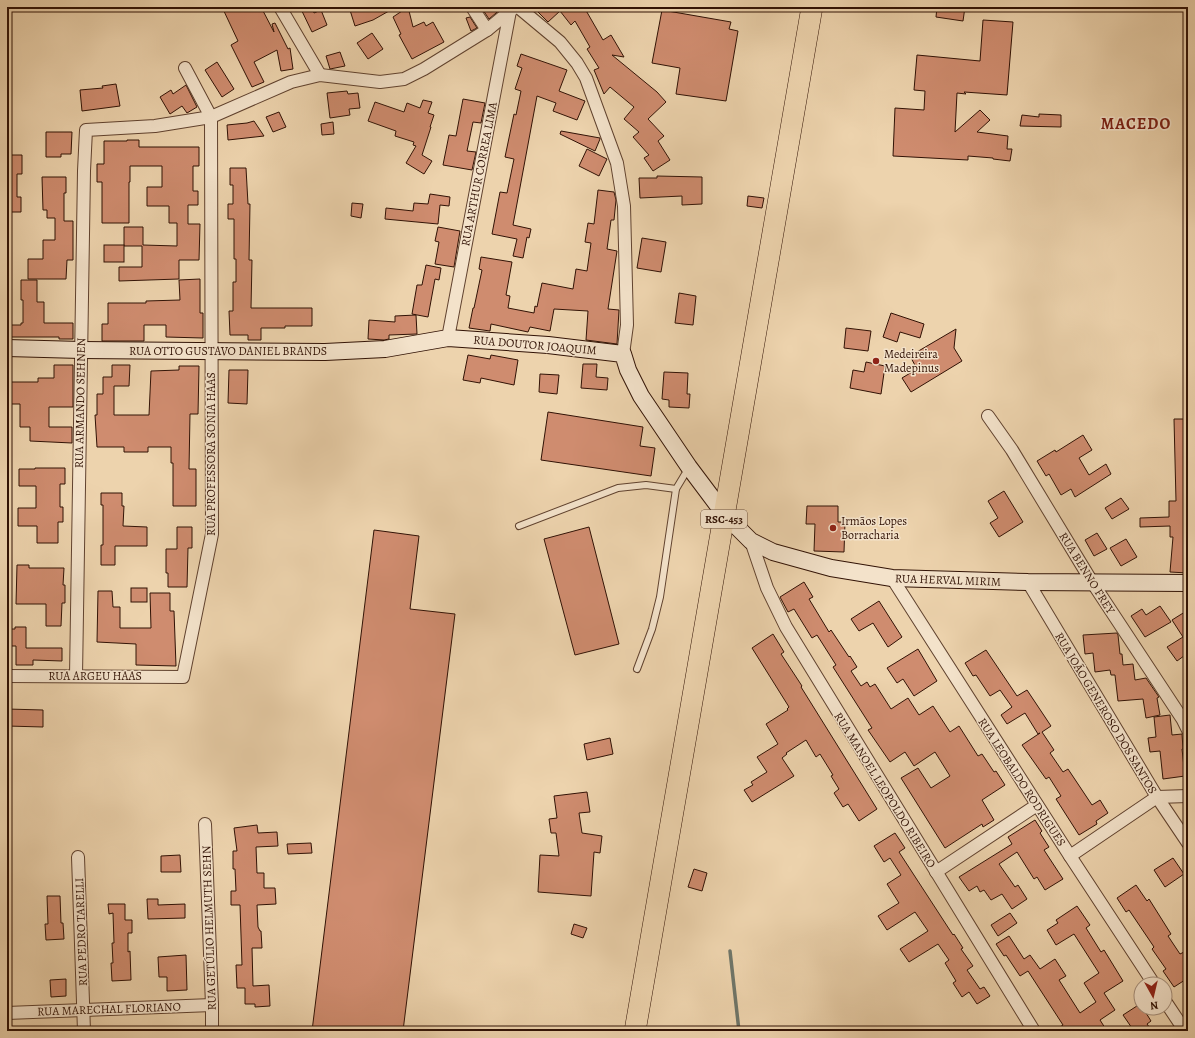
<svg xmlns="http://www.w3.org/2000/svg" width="1195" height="1038" font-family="Alegreya,serif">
	<rect width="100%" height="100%" fill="#edd3ad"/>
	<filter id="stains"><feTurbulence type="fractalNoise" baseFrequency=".005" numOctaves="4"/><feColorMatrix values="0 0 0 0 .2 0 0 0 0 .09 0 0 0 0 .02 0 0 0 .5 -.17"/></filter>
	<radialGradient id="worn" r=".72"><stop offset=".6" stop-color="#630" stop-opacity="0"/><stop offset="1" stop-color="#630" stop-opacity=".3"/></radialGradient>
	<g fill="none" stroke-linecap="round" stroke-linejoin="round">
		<path stroke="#6f7669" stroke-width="3.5" d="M730 951 739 1031"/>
	</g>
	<g fill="#cf8c6f" stroke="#311205">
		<path d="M222 7H261L274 32 272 24 275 23 288 49 290 48 293 69 281 71 277 50 254 62 264 82 252 87 231 45 238 41Z"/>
		<path d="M300 7H312L314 13 321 10 327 25 312 32Z"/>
		<path d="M349 7H396L373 20 355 26Z"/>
		<path d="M408 7 413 27 424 22 426 26 433 22 444 42 412 59 399 35 401 34 393 17Z"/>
		<path d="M481 7H503L489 19Z"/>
		<path d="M533 7H584L603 40 611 35 624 57 612 55 657 92 666 102 648 119 664 136 658 141 670 160 653 171 644 158 649 155 633 137 639 132 624 119 634 107 610 87 604 94 594 70 599 68 587 49 590 47 575 21 571 25 560 11 548 22Z"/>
		<path d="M937 7H965L963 21 936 17Z"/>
		<path d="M662 10 731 22 729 29 738 31 726 101 676 94 680 68 652 63Z"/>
		<path d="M470 17 477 28 471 31 466 18Z"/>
		<path d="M983 20 1013 22 1007 95 964 92 966 94 957 93 955 132 980 110 990 120 977 132 1008 136 1007 149H1012L1010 161 993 159V158L968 156V160L893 156 895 108 924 110 925 91 914 90 917 55 980 61Z"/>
		<path d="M372 33 383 49 368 59 357 43Z"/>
		<path d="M340 52 345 66 330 69 326 56Z"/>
		<path d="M521 54 567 70 559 91 585 101 577 120 553 111 556 103 537 96 513 225 531 229 529 238 527 237 523 258 513 256 517 239 492 234 500 192 507 193 514 159 505 157 514 114 516 115 521 91 515 89 522 68 517 66Z"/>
		<path d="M217 62 234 89 222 97 205 70Z"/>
		<path d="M116 84 120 106 82 111 80 90 103 88 102 86Z"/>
		<path d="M186 85 197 107 187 113 182 106 170 114 160 97 171 90 173 94Z"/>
		<path d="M347 91 348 94 358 93 360 108 349 109 350 115 330 118 327 93Z"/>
		<path d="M463 99 485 103 481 123 473 122 467 151 476 152 472 170 443 165 449 135 456 136Z"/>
		<path d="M423 100 432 102 428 113 434 115 430 127H431L422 155 432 161 424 174 406 163 416 146 413 145 414 142 395 136 396 131 368 121 375 102 404 112 407 103 420 108Z"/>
		<path d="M279 112 286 127 273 132 266 117Z"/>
		<path d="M1039 114 1061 115V127L1020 126 1022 115 1039 117Z"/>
		<path d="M254 121 264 136 228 140 227 125 247 123Z"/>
		<path d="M333 122 334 134 322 135 321 124Z"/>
		<path d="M561 131 600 138V139L595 151 560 134Z"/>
		<path d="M46 132H72L71 154H61V157H46Z"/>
		<path d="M127 140H139V147H199V166H193V191H198V205H188V224H200L199 260H179V279L119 281V267H142V246H124V227H143V245L177 246V223H169V206H147V187H162V166H130V182H129V223H102V182H97V164H104V141H127Z"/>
		<path d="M587 149 607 159 599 176 579 166Z"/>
		<path d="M7 155H22V174H17V197H21V212H7Z"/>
		<path d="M230 168H246L248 204H250L249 260H252L251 308H312V326H285V328H261V340H248V335H230L229 311H233V282H236V259H234V219H228V204H233V185H230Z"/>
		<path d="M657 176 702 177V204L682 205V196L640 198 639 178H657Z"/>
		<path d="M42 177H66V193H64V221H73V260H67L66 279H28V259H43V240H55V218H47V210H43Z"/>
		<path d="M598 190 614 192 616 200 614 220H611L607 249 617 251 608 309 619 310 617 344 586 340 588 311 554 309 550 331 530 327 528 332 491 324 490 331 469 328 473 308H474L482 270 479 269 481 257 512 262 506 295 510 296 508 308 534 313 535 306 537 307 542 283 573 289 576 269 587 271 591 243 585 242 588 223 594 224Z"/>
		<path d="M430 194 450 197 449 206 440 205 438 224 385 219 386 208 413 211 414 203 428 204Z"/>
		<path d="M748 196 764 198 762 208 747 206Z"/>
		<path d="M352 203 363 204 361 218 351 216Z"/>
		<path d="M438 227 460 231 454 267 435 264 439 242 435 241Z"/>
		<path d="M642 238 666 242 661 272 637 268Z"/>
		<rect x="104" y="245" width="20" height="17"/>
		<path d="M426 265 441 268 439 280 435 279 428 317 412 314 417 285H422Z"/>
		<path d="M200 279V313H203V338L166 337V325H144V341H102V324H108V303H146V301L180 300 179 280Z"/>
		<path d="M21 280H37V302H44V323H73V339H59V337H7V325H21V323H23V300H21Z"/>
		<path d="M679 293 696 296 693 325 675 323Z"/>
		<path d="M891 313 924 324 920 338 900 332 897 342 883 337Z"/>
		<path d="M416 315 417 334 389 335V339L384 340 368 339 369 320 395 322V316Z"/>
		<path d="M846 328 871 331 868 351 844 348Z"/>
		<path d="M956 329 954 348 962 361 911 392 902 378 917 369 910 356Z"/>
		<path d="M468 355 490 359 491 355 518 360 514 385 481 378 480 383 463 380Z"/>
		<path d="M866 362 885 366 881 394 850 388 853 370 864 372Z"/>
		<path d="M583 364H597L596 377 608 378 607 390 581 388Z"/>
		<path d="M54 365H73V407H49V427H72V443L30 441V427H20V404H7V382H38V378H54Z"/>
		<path d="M112 365H130L129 386H114V415H149L151 371 179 370V366H199L198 414H190L189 469H196V506H173V463H171V447H148V452H124V447H97L95 415H97V394H103V377H112Z"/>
		<path d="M229 370H248L247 404 228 403Z"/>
		<path d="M664 372 688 373 687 394H690L689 408 669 407V400L662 399Z"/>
		<path d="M540 374 559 375 557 394 539 392Z"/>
		<path d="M548 412 643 427 640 446 655 448 651 476 541 460Z"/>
		<path d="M1174 419H1188V573L1170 572 1173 537H1170V526L1140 527V518L1169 517V501H1176Z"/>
		<path d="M1083 435 1092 450 1079 458 1089 475 1106 464 1111 474 1075 497 1071 489 1061 495 1049 474 1046 476 1037 461 1055 450 1056 452Z"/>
		<path d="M35 468H65V484H60V507H63V522H58V543H37V526H18V508H36V486H19V469H35Z"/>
		<path d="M1004 491 1023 522 999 537 990 523 998 518 988 501Z"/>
		<path d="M101 493H122V506H124L123 526 147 527V546H115V565H101V545H103V505H101Z"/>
		<path d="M1121 498 1129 509 1112 519 1105 508Z"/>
		<path d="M807 506H838V522H845L844 552 814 551 815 524H806Z"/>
		<path d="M177 527H192V548H188L187 587H168V573H166V549H177Z"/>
		<path d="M589 527 619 644 575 655 544 539Z"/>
		<path d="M374 530 419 536 410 609 455 614 403 1031H312Z"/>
		<path d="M1097 533 1107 549 1094 556 1085 540Z"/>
		<path d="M1126 539 1137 557 1121 566 1110 548Z"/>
		<path d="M17 565H29V568H64L63 585H65V603H62L61 626H46V604H16Z"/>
		<path d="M804 582 813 597 809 599 829 632 831 630 849 657 850 656 857 667 851 671 861 686 867 682 870 687 875 684 891 709 908 698 919 715 933 706 950 732 959 726 978 756 982 754 994 772 996 771 1005 785 982 800 994 820 983 827 982 824 945 848 901 778 918 768 931 788 950 776 935 752 914 766 905 752 890 762 868 730 872 728 833 667 836 665 817 635 812 638 794 609 788 612 780 597Z"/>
		<rect x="131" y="588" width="16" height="14"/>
		<path d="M98 591H112L113 607H120V628H151L150 593H170V611H174L176 666 136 665V644L97 642Z"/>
		<path d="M879 601 902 637 888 647 873 623 859 631 851 619Z"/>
		<path d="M1160 606 1171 622 1145 637 1131 616 1142 609 1146 615Z"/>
		<path d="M1188 610V653L1177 661 1167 647 1183 637 1172 620Z"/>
		<path d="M15 627H26V648H62V661L33 660V665H16V646H7V629H15Z"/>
		<path d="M1117 633 1118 635 1120 654H1122L1123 665 1133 664 1135 680 1146 678 1159 697 1157 698 1160 715 1146 718 1143 699 1118 701 1115 675H1111L1110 670 1095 672 1093 653 1085 654 1083 635Z"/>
		<path d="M773 634 784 652 781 654 802 686 801 687 877 809 859 821 848 804 843 807 834 793 839 789 831 776 833 775 820 754 816 757 806 740 786 753 787 754 782 758 794 776 752 802 744 790 753 785 751 782 767 772 757 757 778 744 766 724 788 710 787 709 789 707 752 648Z"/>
		<path d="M918 649 937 681 914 696 903 679 897 683 887 668Z"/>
		<path d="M986 650 1017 696 1027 690 1051 726 1042 732 1054 750 1050 753 1063 772 1068 769 1092 805 1100 800 1108 813 1096 821 1097 824 1079 835 1056 799 1061 796 1049 777 1046 779 1022 745 1040 733 1038 734 1025 713 1007 724 1001 715 1012 707 1000 690 990 696 976 675 973 676 965 663Z"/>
		<path d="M7 709 43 710V727L7 726Z"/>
		<path d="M1170 715 1172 735 1182 734 1183 749H1182L1185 776 1163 779 1160 751 1150 752 1148 738 1156 737 1154 717Z"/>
		<path d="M610 738 613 754 587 760 584 744Z"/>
		<path d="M587 792 590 812 579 813 582 833 602 836 600 853 594 852 591 896 538 892 540 855 559 856 556 833H551L549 819 557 818 554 796Z"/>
		<path d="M1035 820 1042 831 1040 833 1049 847 1044 850 1063 879 1045 890 1037 877 1034 879 1017 852 999 864 1015 887 1018 885 1027 899 1012 909 1002 894 991 900 984 890 980 892 977 886 969 891 959 877 1012 844 1008 837Z"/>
		<path d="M257 825 258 833 277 832 278 846 256 847 257 873H264V888H275L276 904 257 905 258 927 260 931H261L262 948H252L253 986 269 985 270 1006 255 1007V1004H245V988H237L236 965H242L240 905H231V891H236L235 869H233V851H237L234 828Z"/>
		<path d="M895 833 905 848 899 852 953 935 954 934 963 948 961 949 973 966 967 970 980 989 984 987 990 996 977 1004 969 992 962 997 953 983 956 981 945 963 949 960 938 944 909 962 900 949 928 931 915 912 887 930 878 916 899 903 887 884 901 875 890 858 884 862 874 846Z"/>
		<path d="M311 843 312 853 288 854 287 844Z"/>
		<path d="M180 855 181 872H161V856Z"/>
		<path d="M1173 858 1184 874 1165 887 1154 870Z"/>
		<path d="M694 869 707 873 702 891 688 887Z"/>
		<path d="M1136 885 1147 901 1149 899 1171 934 1168 936 1180 954 1188 950V978L1174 987 1163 971 1166 969 1152 949 1154 947 1129 910 1126 912 1117 898Z"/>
		<path d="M47 896H60L61 923H63L64 939 46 940 45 924H48Z"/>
		<path d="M147 899H158V905L185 904V918L148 919Z"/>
		<path d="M108 904H125V920H132V933H128V952L130 951 131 980 112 981 111 963H113L112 943H114L113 913 109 914Z"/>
		<path d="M1077 906 1090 925 1086 928 1101 952 1104 950 1123 981 1104 993 1115 1010 1100 1020 1107 1031H1054L1063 1025 1028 971 1020 976 1006 955 1004 956 996 944 1009 936 1024 959 1030 955 1040 969 1055 959 1066 976 1059 980 1080 1013 1096 1002 1084 983 1099 973 1074 934 1056 945 1047 930 1058 923 1056 920Z"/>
		<path d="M1010 913 1017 923 998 936 991 925Z"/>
		<path d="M574 924 587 928 583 938 571 934Z"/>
		<path d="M186 955 187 990 167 991V977H159L158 957Z"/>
		<path d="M66 979V996L51 997 50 980Z"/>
		<path d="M1140 1004 1141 1008H1143L1151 1021 1147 1024 1152 1031H1134L1123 1015Z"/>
	</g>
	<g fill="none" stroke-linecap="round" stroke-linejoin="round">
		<g stroke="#60422f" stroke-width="8">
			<g id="lane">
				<path d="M519 526 618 488 646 485 676 489 688 469"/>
				<path d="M637 669 652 629 660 597 676 489"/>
			</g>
		</g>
		<g stroke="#60422f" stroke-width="14">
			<g id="street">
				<path d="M280 7 320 75"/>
				<path d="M472 7 487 30"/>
				<path d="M518 7 560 42 577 63 586 78 617 163 624 206 627 325 623 354"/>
				<path d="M448 338 510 11"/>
				<path d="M988 416 1012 450 1092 582 1183 720 1188 730"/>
				<path d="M751 541 767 588 786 627 1034 1031"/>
				<path d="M892 578 1070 856 1154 984"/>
				<path d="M1028 582 1157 797 1188 843"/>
				<path d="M7 676 183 677 212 534 211 117 185 68"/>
				<path d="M76 676 84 171 86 130 155 126 211 117 291 82 320 75 380 82 404 79 424 69 487 30 515 7"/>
				<path d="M205 824 212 1005V1031"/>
				<path d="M1070 856 1157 797 1188 796"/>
				<path d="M78 857 84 1031"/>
				<path d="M936 872 1037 805"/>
				<path d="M1165 1001 1185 1031"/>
				<path d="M7 1013 212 1005"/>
			</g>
		</g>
		<g stroke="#311205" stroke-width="18">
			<path id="secondary" d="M7 348 81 350 325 352 385 349 448 338 548 345 623 354 628 370 641 396 689 467 725 515 751 541 773 552 831 568 892 578 1028 582 1188 583"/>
		</g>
		<g stroke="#311205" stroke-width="22">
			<path id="highway" d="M635 1031 812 7"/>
		</g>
		<use href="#lane" stroke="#f3e2ca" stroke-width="6"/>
		<use href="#street" stroke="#f3e2ca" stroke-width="12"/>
		<use href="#secondary" stroke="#f3e2ca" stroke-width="16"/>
		<use href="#highway" stroke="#edd3ad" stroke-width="21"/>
	</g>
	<g fill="#8f2418" stroke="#f3e2ca" stroke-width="1.5">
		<circle cx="876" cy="361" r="4"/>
		<circle cx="833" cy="528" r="4"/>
	</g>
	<g text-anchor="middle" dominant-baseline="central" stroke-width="3" stroke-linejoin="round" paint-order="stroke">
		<rect fill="#f3e2ca" stroke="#6b5040" stroke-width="1" x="701" y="510" width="46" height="18" rx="3"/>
		<g font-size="11" font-weight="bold" fill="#311205">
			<text x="724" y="519">RSC-453</text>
		</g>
		<g font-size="12" fill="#311205" stroke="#f3e2ca">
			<text transform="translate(479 174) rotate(-79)">RUA ARTHUR CORREA LIMA</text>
			<text transform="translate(535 345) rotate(5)">RUA DOUTOR JOAQUIM</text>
			<text x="228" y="351">RUA OTTO GUSTAVO DANIEL BRANDS</text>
			<text transform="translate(80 403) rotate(-89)">RUA ARMANDO SEHNEN</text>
			<text transform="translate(211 454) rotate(-90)">RUA PROFESSORA SONIA HAAS</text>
			<text transform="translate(1087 573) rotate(58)">RUA BENNO FREY</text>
			<text transform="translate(948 580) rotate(2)">RUA HERVAL MIRIM</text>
			<text x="95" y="676">RUA ARGEU HAAS</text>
			<text transform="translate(1106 713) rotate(59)">RUA JOÃO GENEROSO DOS SANTOS</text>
			<text transform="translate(1022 782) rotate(57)">RUA LEOBALDO RODRIGUES</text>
			<text transform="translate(885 790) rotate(58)">RUA MANOEL LEOPOLDO RIBEIRO</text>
			<text transform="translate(209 928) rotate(-92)">RUA GETÚLIO HELMUTH SEHN</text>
			<text transform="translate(81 932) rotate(-92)">RUA PEDRO TARELLI</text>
			<text transform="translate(109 1009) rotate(-2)">RUA MARECHAL FLORIANO</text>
		</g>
		<g font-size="12" fill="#311205" stroke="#f3e2ca" text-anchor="start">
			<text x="884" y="354">Medeireira<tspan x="884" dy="14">Madepinus</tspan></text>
			<text x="841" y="521">Irmãos Lopes<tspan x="841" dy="14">Borracharia</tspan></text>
		</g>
		<g font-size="16" font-weight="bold" letter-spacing="1" fill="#7a1f14" stroke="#f3e2ca">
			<text x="1136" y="124">MACEDO</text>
		</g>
	</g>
	<rect width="1195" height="1038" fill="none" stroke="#edd3ad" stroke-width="24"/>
	<rect x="8" y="8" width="1179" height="1022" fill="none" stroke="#311205" stroke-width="2"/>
	<rect x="12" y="12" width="1171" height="1014" fill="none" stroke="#311205"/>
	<g transform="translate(1153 996) rotate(172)"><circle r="19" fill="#f3e2ca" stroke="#a58f7b"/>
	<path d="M0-3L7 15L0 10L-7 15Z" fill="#8f2418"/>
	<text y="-6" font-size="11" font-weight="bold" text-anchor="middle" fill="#311205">N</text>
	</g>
	<rect width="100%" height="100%" filter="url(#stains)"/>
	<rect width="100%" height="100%" fill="url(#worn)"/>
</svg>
